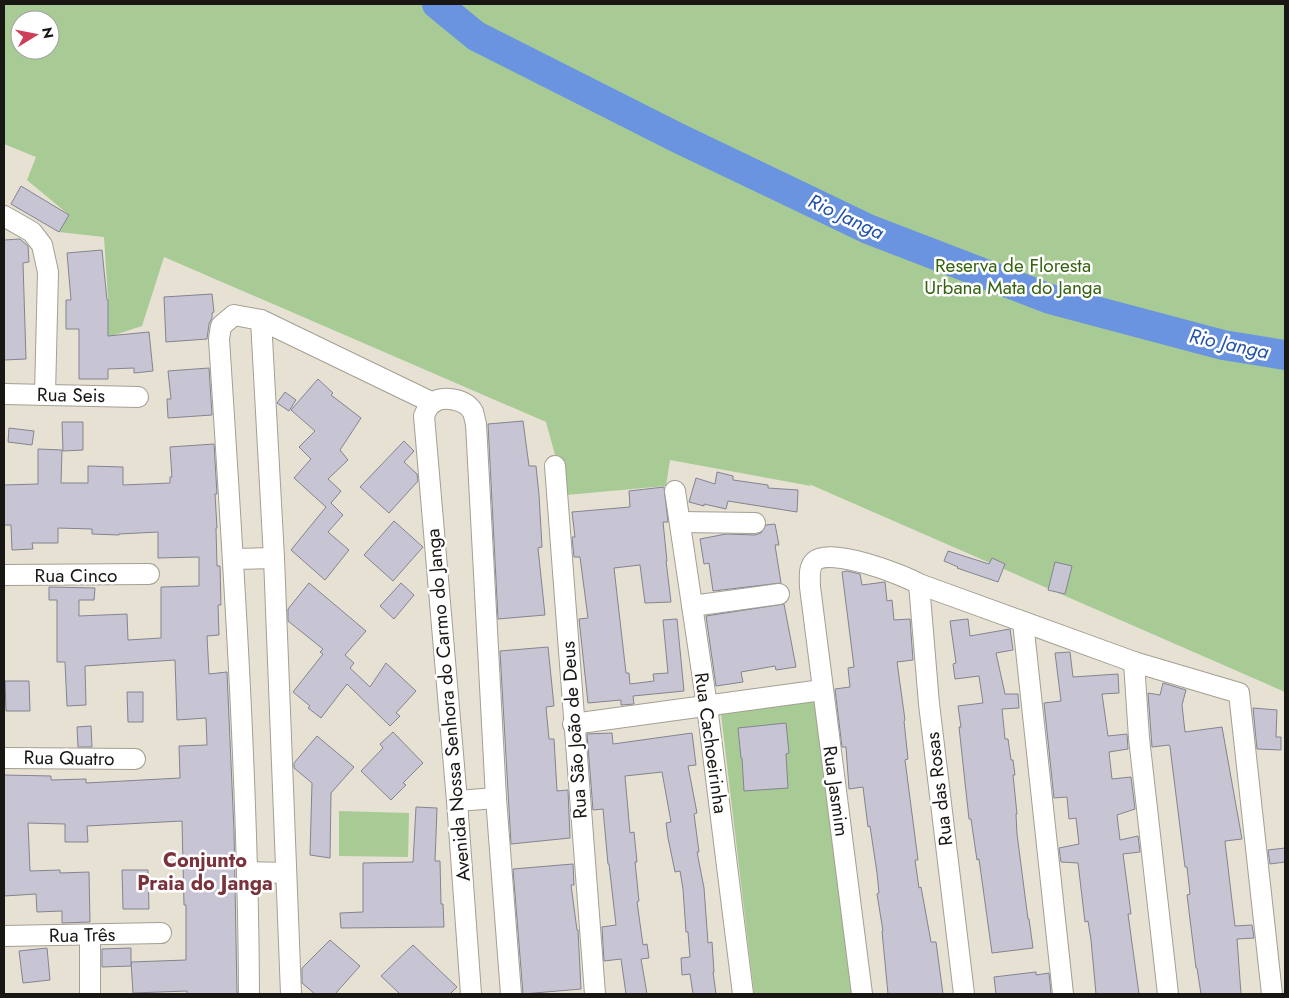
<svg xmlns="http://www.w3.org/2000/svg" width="1289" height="998" font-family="Jost,sans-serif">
	<rect width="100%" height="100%" fill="#e7e1d4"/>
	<g fill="#a8cb95" fill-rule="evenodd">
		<path d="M4 4H1285V692L809 484 811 486 670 460 666 486 566 495 546 422 164 257 142 326 108 337V300L104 237 59 232 69 215 27 180 36 157 4 144ZM20 20H50V50H20Z"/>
		<path d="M816 698 854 994H754L721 714Z"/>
		<path d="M339 811 409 813 408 857 339 856Z"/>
	</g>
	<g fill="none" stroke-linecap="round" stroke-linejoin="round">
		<path stroke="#6a94df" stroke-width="30" d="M437 4 476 36 678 138 868 229 1050 299 1223 345 1285 355"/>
	</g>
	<g fill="#c7c5d3" stroke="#84838f">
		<path d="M21 186 69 215 59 232 11 204Z"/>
		<path d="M20 239 28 246 29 262 23 263 26 359 4 360V240Z"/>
		<path d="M102 250 107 300H108V336L149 332 153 371 134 373V368L108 369V379H79V329H66V300H71L67 253Z"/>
		<path d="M212 294 214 312 212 313V318L209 324 207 339 166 342 164 297Z"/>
		<path d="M209 368 212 415 168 418 167 399H171L168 371Z"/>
		<path d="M318 379 333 393 331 395 361 418 340 450 348 460 328 479 341 491 331 503 343 515 328 532 349 550 325 580 291 550 326 507 294 478 311 459 299 447 315 431 291 410Z"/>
		<path d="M285 392 296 400 289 411 277 403Z"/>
		<path d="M523 421 529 466H536L539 495 542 547 538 548 545 615 498 619 488 424Z"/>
		<path d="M62 422H83V450L63 451Z"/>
		<path d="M9 428 34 431 32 445 8 442Z"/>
		<path d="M404 441 414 451 404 462 417 474 418 481 389 513 360 487Z"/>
		<path d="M214 444 217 494H215L217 528H216L217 566H220L221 605H218L219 635 207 636 209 674 227 672 234 831 237 994H187V991L133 993 131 962 186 960V905H184L182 821 87 826 88 842H65V824L28 823 30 871 60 870V873L89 872 90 922 62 923V911L37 912 36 894 4 896V775L51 776V780L86 779V783L180 778 179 746 207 745 206 718 177 720 175 660 85 666 86 705 67 706 65 662H57V600H49V587L95 588 94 600H79V616L127 614 128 640 161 638V587L199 586V557L158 558V532L119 534V535L92 534V529L58 528V543H32L33 549 12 550 11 525H4V485L38 484V449L62 450 61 483H88V466L123 467V485L170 483V477H172L170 447Z"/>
		<path d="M717 472 733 476V480L768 485V488L798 490 797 512 728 501 726 509 704 504V506L689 502 696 478 715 484Z"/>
		<path d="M664 487 668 522H663L667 561H666L671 602 645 603 640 565 614 568 626 673H629L630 684 654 681 653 674 668 673 663 620 677 619 684 691 633 696 634 704 621 705V700L588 703 579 619 588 618 580 557H574L572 537H575L572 512 630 507 629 491Z"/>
		<path d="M394 521 423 547 393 581 364 555Z"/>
		<path d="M775 524 779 545H775L781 583 713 591 709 563 704 564 700 539 726 534 755 535 761 533 766 525Z"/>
		<path d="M948 551 989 564 992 558 1005 564 998 582 957 568 958 567 944 561Z"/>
		<path d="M1055 562 1072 566 1065 594 1048 590Z"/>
		<path d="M847 571 860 574 862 585 885 582 887 601 892 600 894 620 910 619 913 660 897 662 905 720 904 721 908 759 905 760 918 860H915L919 888 921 887 931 942H936L943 994H888L882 931H883L877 894 879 893 877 873 870 826 868 827 863 787 849 789 846 747H842L835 689 850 687 848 668 854 667 842 572Z"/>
		<path d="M309 583 366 631 345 655 354 663 350 668 370 687 386 663 416 691 396 713 400 716 390 726 347 684 321 718 308 708 310 706 293 692 323 654 320 652 323 649 288 621V609Z"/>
		<path d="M401 583 414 595 394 619 380 606Z"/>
		<path d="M784 604 796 667 776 670 775 666 741 672 743 682 716 686 706 616Z"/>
		<path d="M968 619 970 636 1010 629 1013 650 996 653 1005 694H1018L1019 708 1002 709 1005 739H1008L1011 760H1013L1015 775H1013L1017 814H1016L1017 834 1028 919H1029L1033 948 992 953 979 859 977 860 971 819H969L959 727H961L958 706 983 703 979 676 955 679 953 664 956 663 950 621Z"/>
		<path d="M548 647 554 706 546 707 549 739H554L557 791 568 790 570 838 511 844 500 651Z"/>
		<path d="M1070 652 1073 677 1118 674 1119 693 1102 694 1108 736 1127 734 1128 749 1109 752 1112 779 1131 777 1135 809 1117 815 1120 840 1138 836 1140 852 1123 854 1131 914H1128L1131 936 1139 994H1096L1091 940 1088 921 1085 922 1078 863 1061 862 1059 848 1079 844 1076 818 1069 819 1067 797 1054 798 1044 703 1061 701 1055 653Z"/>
		<path d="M5 681H29L30 711H6Z"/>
		<path d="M1163 683 1186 690 1182 705 1185 732 1222 727 1242 839 1225 841V842L1235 926 1252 925 1254 938 1237 939 1241 994H1201L1197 968H1196L1187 895 1190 894 1187 867H1185L1170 747 1169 745 1152 747 1148 693 1160 695Z"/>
		<path d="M127 692H143V722H128Z"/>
		<path d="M1253 708 1277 710 1276 737H1281V750L1257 749Z"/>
		<path d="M786 723 789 753 786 754 788 788 744 791 742 758H741L738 728Z"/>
		<path d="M91 726 92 747H78L77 727Z"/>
		<path d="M393 732 423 763 403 783 406 785 391 800 361 771 383 748 380 744Z"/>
		<path d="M612 733 613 744 692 733 696 765 688 766 697 813 694 814 699 852H697L704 888 708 943 712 942 714 972H713L716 994H693L690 974 682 975 681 958 690 957 688 932H686L683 889 680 871 675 872 668 838 666 823 671 822 662 772 625 776 630 833 634 832 637 862H635L639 901 637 902 643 945 647 944 649 958 641 959 647 994H626L621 959 604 961 602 927 616 925 609 864H608L603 809 593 810 587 734Z"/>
		<path d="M317 736 354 767 331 793 330 858 310 855 312 783 294 768V763Z"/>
		<path d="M416 807 437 808 435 861H440L441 904H443L444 927 341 928 340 913 363 912V863L413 862Z"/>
		<path d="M1285 848V862L1270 864 1268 850Z"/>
		<path d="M573 864 574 885H571L577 930H578L581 989 523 994 513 869Z"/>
		<path d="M122 870H148L149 909H123Z"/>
		<path d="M330 940 360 966 335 994H315L302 983V968Z"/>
		<path d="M413 945 457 987 450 994H400L381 976Z"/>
		<path d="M47 948 50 980 23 983 19 951Z"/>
		<path d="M131 948V966L102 967V949Z"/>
		<path d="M1036 972V975L1049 973 1051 994H996L994 977Z"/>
	</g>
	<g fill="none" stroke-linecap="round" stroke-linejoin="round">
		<g stroke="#a49f92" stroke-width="22">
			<g id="street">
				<path d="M4 216 32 232 42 245 48 272 45 394"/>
				<path d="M261 320 274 558 291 994"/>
				<path d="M4 394 138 397"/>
				<path d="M555 466 595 994"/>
				<path d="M675 491 707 706 743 994"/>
				<path d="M680 522 755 523"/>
				<path d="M233 559 274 558"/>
				<path d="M4 575 149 574"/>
				<path d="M919 584 929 704 964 994"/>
				<path d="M692 606 779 594"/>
				<path d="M1023 622 1063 994"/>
				<path d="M1134 662 1139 738 1168 994"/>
				<path d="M573 724 822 690"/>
				<path d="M4 758 135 759"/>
				<path d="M457 801 496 798"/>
				<path d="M248 872 286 873"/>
				<path d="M4 936 161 933"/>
				<path d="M90 994V935"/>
				<path d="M249 994C248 776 233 557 219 339L221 326 234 315 261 320 433 403"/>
				<path d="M471 994 457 801 424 416C426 411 428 406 432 403 443 395 466 399 473 412 474 415 475 420 476 424L496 798 511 994"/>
				<path d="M862 994 810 587C810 579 808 567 815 561 830 547 902 574 919 584L1134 662 1239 693 1272 994"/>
			</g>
		</g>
		<use href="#street" stroke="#fff" stroke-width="20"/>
	</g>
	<g text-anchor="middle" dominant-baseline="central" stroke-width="5" stroke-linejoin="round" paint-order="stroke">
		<g font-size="19" fill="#366310" stroke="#fff">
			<text x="1013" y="265">Reserva de Floresta<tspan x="1013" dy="22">Urbana Mata do Janga</tspan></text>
		</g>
		<g font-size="19" fill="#191713" stroke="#fff">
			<text transform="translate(71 395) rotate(1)">Rua Seis</text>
			<text x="76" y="575">Rua Cinco</text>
			<text transform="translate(448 705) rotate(-95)">Avenida Nossa Senhora do Carmo do Janga</text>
			<text transform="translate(574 730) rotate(-94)">Rua São João de Deus</text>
			<text transform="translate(711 743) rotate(82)">Rua Cachoeirinha</text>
			<text transform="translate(69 758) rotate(1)">Rua Quatro</text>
			<text transform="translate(939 789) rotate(-97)">Rua das Rosas</text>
			<text transform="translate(836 791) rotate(82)">Rua Jasmim</text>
			<text transform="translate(82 935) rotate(-1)">Rua Três</text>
		</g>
		<g font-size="20" font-style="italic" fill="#2252aa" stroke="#fff">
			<text transform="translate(846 217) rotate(25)">Rio Janga</text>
			<text transform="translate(1229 344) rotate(12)">Rio Janga</text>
		</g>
		<g font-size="20" font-weight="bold" fill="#7a333d" stroke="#fff">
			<text x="205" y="860">Conjunto<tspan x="205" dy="23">Praia do Janga</tspan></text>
		</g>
	</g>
	<rect width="1289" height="998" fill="none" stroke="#191713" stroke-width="10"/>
	<g transform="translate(35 35) rotate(80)"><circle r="24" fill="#ffffff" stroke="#a3a2a1"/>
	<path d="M0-4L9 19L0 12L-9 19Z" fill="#ce3e59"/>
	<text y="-8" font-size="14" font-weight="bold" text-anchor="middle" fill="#191713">N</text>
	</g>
</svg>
